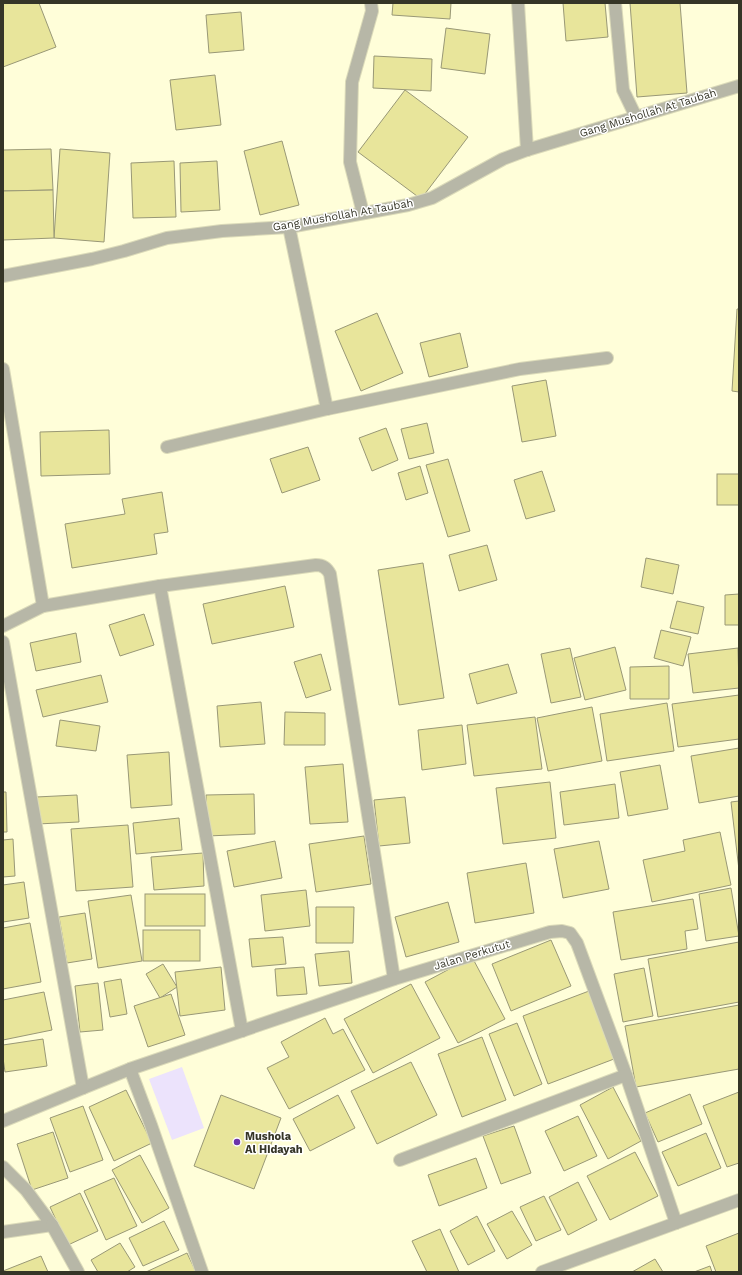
<svg xmlns="http://www.w3.org/2000/svg" width="742" height="1275" font-family="'Work Sans',sans-serif">
	<rect width="100%" height="100%" fill="#fffed9"/>
	<path fill="#ece3fc" d="M182 1067 204 1128 172 1140 149 1079Z"/>
	<g fill="#e8e59b" stroke="#999876">
		<path d="M3 3H39L56 47 3 67Z"/>
		<path d="M393 3H451L450 19 392 15Z"/>
		<path d="M563 3H605L608 37 566 41Z"/>
		<path d="M630 3H680L687 93 637 97Z"/>
		<path d="M241 12 244 50 209 53 206 15Z"/>
		<path d="M446 28 490 34 485 74 441 68Z"/>
		<path d="M374 56 432 59 431 91 373 88Z"/>
		<path d="M215 75 221 125 176 130 170 80Z"/>
		<path d="M405 90 468 137 421 199 358 152Z"/>
		<path d="M282 141 299 205 260 215 244 151Z"/>
		<path d="M51 149 53 190 3 191V150Z"/>
		<path d="M60 149 110 153 104 242 54 238Z"/>
		<path d="M174 161 176 217 133 218 131 163Z"/>
		<path d="M217 161 220 210 181 212 180 163Z"/>
		<path d="M53 190 54 238 3 240V191Z"/>
		<path d="M737 309H739V392L732 391Z"/>
		<path d="M377 313 403 373 361 391 335 331Z"/>
		<path d="M460 333 468 367 429 377 420 343Z"/>
		<path d="M546 380 556 436 522 442 512 386Z"/>
		<path d="M427 423 434 453 409 459 401 429Z"/>
		<path d="M386 428 398 460 372 471 359 438Z"/>
		<path d="M109 430 110 474 41 476 40 432Z"/>
		<path d="M308 447 320 480 282 493 270 459Z"/>
		<path d="M448 459 470 531 448 537 426 465Z"/>
		<path d="M420 466 428 493 406 500 398 473Z"/>
		<path d="M542 471 555 511 526 519 514 480Z"/>
		<rect x="717" y="474" width="22" height="31"/>
		<path d="M162 492 168 532 154 534 157 554 72 568 65 524 125 514 122 499Z"/>
		<path d="M487 545 497 580 459 591 449 555Z"/>
		<path d="M646 558 679 565 673 594 641 587Z"/>
		<path d="M423 563 444 698 399 705 378 570Z"/>
		<path d="M285 586 294 627 212 644 203 604Z"/>
		<path d="M739 594V625H725V595Z"/>
		<path d="M677 601 704 607 698 634 670 628Z"/>
		<path d="M144 614 154 645 120 656 109 625Z"/>
		<path d="M661 630 691 637 683 666 654 658Z"/>
		<path d="M76 633 81 662 36 671 30 643Z"/>
		<path d="M615 647 626 690 585 700 574 658Z"/>
		<path d="M570 648 581 697 551 703 541 654Z"/>
		<path d="M738 648 739 688 693 693 688 654Z"/>
		<path d="M321 654 331 690 306 698 294 662Z"/>
		<path d="M508 664 517 693 477 704 469 674Z"/>
		<path d="M669 666V699H630V667Z"/>
		<path d="M101 675 108 702 43 717 36 690Z"/>
		<path d="M739 695V739L678 747 672 704Z"/>
		<path d="M261 702 265 744 220 747 217 706Z"/>
		<path d="M667 703 674 751 607 761 600 714Z"/>
		<path d="M592 707 602 761 548 771 537 718Z"/>
		<path d="M285 712 325 713V745H284Z"/>
		<path d="M535 717 542 769 474 776 467 725Z"/>
		<path d="M60 720 100 726 96 751 56 746Z"/>
		<path d="M462 725 466 764 422 770 418 730Z"/>
		<path d="M739 748V796L699 803 691 756Z"/>
		<path d="M169 752 172 805 131 808 127 755Z"/>
		<path d="M343 764 348 822 310 824 305 767Z"/>
		<path d="M660 765 668 809 628 816 620 772Z"/>
		<path d="M550 782 556 838 503 844 496 788Z"/>
		<path d="M615 784 619 818 564 825 560 792Z"/>
		<path d="M3 792H6L7 832H3Z"/>
		<path d="M254 794 255 834 207 836 206 795Z"/>
		<path d="M77 795 79 822 37 824 36 797Z"/>
		<path d="M405 797 410 843 379 846 374 800Z"/>
		<path d="M739 801V870L731 802Z"/>
		<path d="M179 818 182 850 136 854 133 823Z"/>
		<path d="M128 825 133 887 76 891 71 829Z"/>
		<path d="M720 832 731 885 652 902 643 860 685 851 683 840Z"/>
		<path d="M364 836 371 884 316 892 309 844Z"/>
		<path d="M13 839 15 876 3 877V840Z"/>
		<path d="M275 841 282 878 234 887 227 851Z"/>
		<path d="M599 841 609 889 563 898 554 849Z"/>
		<path d="M203 853 204 886 154 890 151 857Z"/>
		<path d="M526 863 534 913 475 923 467 873Z"/>
		<path d="M24 882 29 918 3 922V885Z"/>
		<path d="M731 888 739 936 706 941 699 894Z"/>
		<path d="M306 890 310 926 265 931 261 895Z"/>
		<rect x="145" y="894" width="60" height="32"/>
		<path d="M131 895 142 961 98 968 88 901Z"/>
		<path d="M693 899 698 929 685 931 687 949 621 960 613 912Z"/>
		<path d="M448 902 459 942 406 957 395 917Z"/>
		<path d="M316 907H354L353 943H316Z"/>
		<path d="M85 913 92 959 67 963 59 917Z"/>
		<path d="M30 923 41 982 3 989V928Z"/>
		<rect x="143" y="930" width="57" height="31"/>
		<path d="M283 937 286 964 252 967 249 939Z"/>
		<path d="M551 940 571 986 511 1011 492 964Z"/>
		<path d="M739 942V1002L658 1017 648 959Z"/>
		<path d="M349 951 352 983 319 986 315 954Z"/>
		<path d="M472 957 505 1019 458 1043 425 982Z"/>
		<path d="M163 964 177 987 160 998 146 974Z"/>
		<path d="M221 967 225 1010 180 1016 175 972Z"/>
		<path d="M304 967 307 994 277 996 275 969Z"/>
		<path d="M644 968 653 1016 623 1022 614 974Z"/>
		<path d="M121 979 127 1014 110 1017 104 982Z"/>
		<path d="M98 983 103 1030 80 1032 75 986Z"/>
		<path d="M411 984 440 1038 373 1073 344 1019Z"/>
		<path d="M589 991 614 1059 548 1084 523 1016Z"/>
		<path d="M44 992 52 1030 3 1040V1000Z"/>
		<path d="M171 994 185 1035 148 1047 134 1006Z"/>
		<path d="M739 1005V1069L636 1087 625 1026Z"/>
		<path d="M325 1018 333 1034 343 1029 365 1070 289 1109 267 1068 289 1057 281 1042Z"/>
		<path d="M517 1023 542 1084 514 1096 489 1034Z"/>
		<path d="M482 1037 506 1100 462 1117 438 1054Z"/>
		<path d="M43 1039 47 1066 5 1072 3 1058V1045Z"/>
		<path d="M411 1062 437 1115 377 1144 351 1091Z"/>
		<path d="M613 1087 641 1141 608 1159 580 1105Z"/>
		<path d="M126 1090 152 1143 114 1161 89 1107Z"/>
		<path d="M739 1092V1163L727 1167 703 1106Z"/>
		<path d="M690 1094 702 1124 658 1142 645 1113Z"/>
		<path d="M221 1095 281 1118 254 1189 194 1166Z"/>
		<path d="M338 1095 355 1128 310 1151 293 1119Z"/>
		<path d="M83 1106 103 1160 70 1172 50 1118Z"/>
		<path d="M578 1116 597 1156 564 1171 545 1131Z"/>
		<path d="M514 1126 531 1173 501 1184 483 1136Z"/>
		<path d="M53 1132 68 1178 32 1190 17 1144Z"/>
		<path d="M706 1133 721 1168 678 1186 662 1152Z"/>
		<path d="M635 1152 658 1196 610 1220 587 1176Z"/>
		<path d="M140 1155 169 1208 142 1223 112 1170Z"/>
		<path d="M476 1158 487 1188 439 1206 428 1175Z"/>
		<path d="M114 1178 137 1226 106 1240 84 1191Z"/>
		<path d="M578 1182 597 1220 568 1235 549 1197Z"/>
		<path d="M80 1193 98 1231 68 1245 50 1207Z"/>
		<path d="M544 1196 561 1230 536 1241 520 1207Z"/>
		<path d="M512 1211 532 1245 507 1259 487 1224Z"/>
		<path d="M477 1216 495 1251 468 1265 450 1231Z"/>
		<path d="M164 1221 179 1250 143 1266 129 1238Z"/>
		<path d="M440 1229 459 1272H427L412 1241Z"/>
		<path d="M739 1233V1272H716L706 1246Z"/>
		<path d="M120 1243 135 1267 127 1272H98L91 1260Z"/>
		<path d="M187 1253 196 1272H146Z"/>
		<path d="M41 1256 48 1272H3V1271Z"/>
		<path d="M655 1259 663 1272H632Z"/>
		<path d="M710 1266 712 1272H694Z"/>
	</g>
	<g fill="none" stroke-linecap="round" stroke-linejoin="round">
		<g stroke="#dbdab9" stroke-width="14">
			<g id="minor">
				<path d="M518 3 527 150"/>
				<path d="M615 3 623 90 636 117"/>
				<path d="M363 213 350 162 352 82 372 11 371 3"/>
				<path d="M289 227 327 409"/>
				<path d="M3 276 92 259 124 251 167 238 222 231 289 227 408 205 432 198 503 159 527 150 739 86"/>
				<path d="M3 369 43 606"/>
				<path d="M167 447 327 409 520 369 607 358"/>
				<path d="M160 586 242 1031"/>
				<path d="M3 626 43 606 160 586 316 565C323 565 327 568 330 574L394 979"/>
				<path d="M3 642 83 1088 130 1069 394 979 550 932 562 931 570 933 577 943 626 1075 676 1223"/>
				<path d="M130 1069 151 1125 202 1272"/>
				<path d="M3 1121 83 1088"/>
				<path d="M400 1160 626 1075"/>
				<path d="M3 1167 26 1190 52 1225 3 1232"/>
				<path d="M52 1225 78 1272"/>
				<path d="M542 1272 739 1200"/>
			</g>
		</g>
		<use href="#minor" stroke="#b7b7a7" stroke-width="12"/>
	</g>
	<circle fill="#6c34ab" stroke="#fff" stroke-width="1.5" cx="237" cy="1142" r="4"/>
	<g text-anchor="middle" dominant-baseline="central" stroke-width="3" stroke-linejoin="round" paint-order="stroke">
		<g font-size="11" fill="#353527" stroke="#fff">
			<text transform="translate(648 113) rotate(-17)">Gang Mushollah At Taubah</text>
			<text transform="translate(343 215) rotate(-10)">Gang Mushollah At Taubah</text>
			<text transform="translate(472 955) rotate(-17)">Jalan Perkutut</text>
		</g>
		<g font-size="11" font-weight="bold" fill="#353527" stroke="#fff" text-anchor="start">
			<text x="245" y="1136">Mushola<tspan x="245" dy="13">Al Hidayah</tspan></text>
		</g>
	</g>
	<rect width="742" height="1275" fill="none" stroke="#353527" stroke-width="8"/>
</svg>
